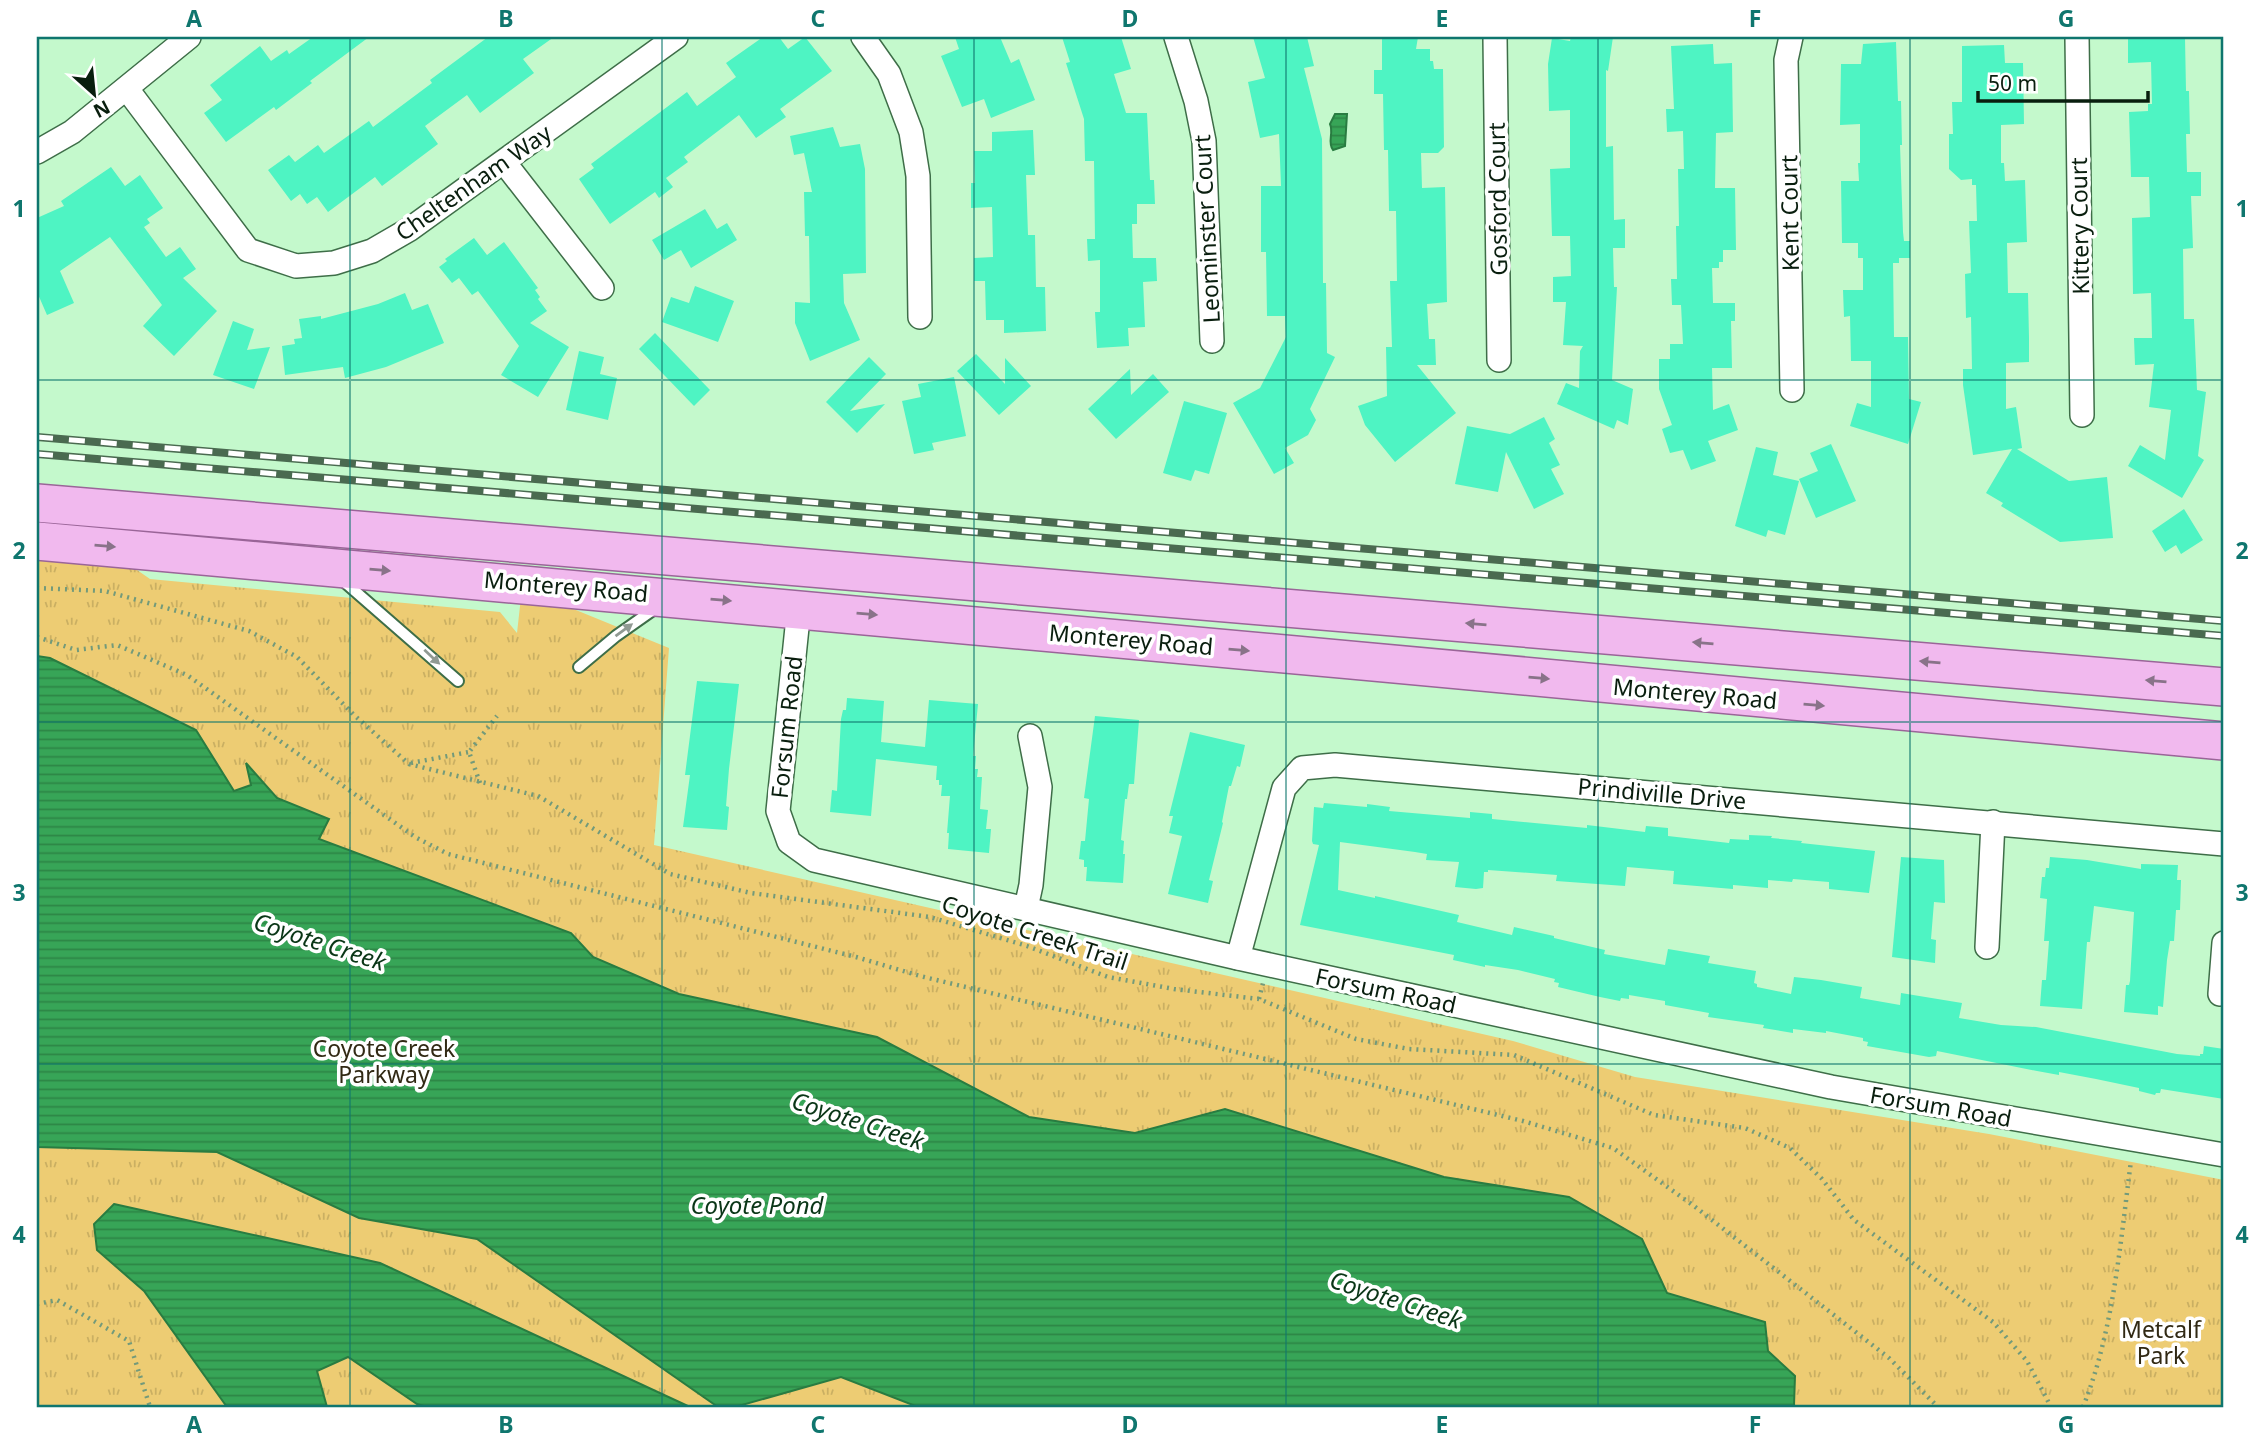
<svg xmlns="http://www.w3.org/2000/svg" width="2261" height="1444" font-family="'Noto Sans',sans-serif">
	<defs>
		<pattern id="grass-tufts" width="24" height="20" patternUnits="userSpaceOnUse" patternTransform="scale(1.75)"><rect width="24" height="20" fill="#edcc73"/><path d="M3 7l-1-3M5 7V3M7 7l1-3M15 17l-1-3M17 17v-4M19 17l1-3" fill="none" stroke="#caaf62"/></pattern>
		<pattern id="water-rules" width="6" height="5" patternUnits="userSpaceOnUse" patternTransform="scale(1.75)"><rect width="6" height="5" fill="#37a557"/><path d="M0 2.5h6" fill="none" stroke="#2d8646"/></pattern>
	</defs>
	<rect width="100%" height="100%" fill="#c4f9cc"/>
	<path fill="url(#grass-tufts)" d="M37 543 107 549 150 579 500 612 517 633 522 588 669 648 654 845 1513 1041 1635 1077 1989 1134 2224 1180V1407H37Z"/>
	<g fill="url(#water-rules)" stroke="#297c41" stroke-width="2">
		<path d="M1335 114H1347L1345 146 1333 150C1327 142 1334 133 1330 124Z"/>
		<path d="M37 656 50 658 196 730 234 791 251 785 246 763 277 798 329 819 319 839 571 933 593 957 679 994 877 1037 1029 1117 1135 1133 1225 1109 1444 1177 1569 1197 1642 1239 1667 1293 1765 1322 1768 1351 1795 1376 1794 1405 1796 1407H918L841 1377 735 1407H718L477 1239 359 1218 217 1152 37 1147Z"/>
		<path d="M114 1204 380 1263 690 1407H427L417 1404 348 1357 317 1371 327 1407H227L144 1291 97 1250 94 1224Z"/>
	</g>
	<g fill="#4ef4c3">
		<path d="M313 37H369L310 81 312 83 276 110 274 107 226 142 204 113 222 100 210 85 260 46 271 61 287 50 289 54Z"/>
		<path d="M488 37H554L523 59 534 73 480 113 467 95 425 126 438 144 382 186 375 177 328 212 317 197 307 204 300 194 291 201 268 170 289 155 295 162 318 145 324 153 369 121 373 127 432 83 430 80Z"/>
		<path d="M763 37H779L788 49 805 37 832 71 780 109 786 117 756 138 739 115 684 157 688 162 666 178 673 187 659 198 655 192 610 224 579 179 594 168 591 164 687 92 697 106 736 77 726 63Z"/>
		<path d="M955 37H1000L1011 63 1019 59 1035 100 991 118 984 99 962 107 941 56 959 49Z"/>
		<path d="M1062 37H1121L1131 69 1114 74 1126 113H1147L1150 180H1154L1155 204H1137V224H1132L1133 258H1156L1157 281 1143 282 1145 327 1128 328 1129 346 1097 348 1095 312H1100V260L1088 261 1087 239H1095L1094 161H1085L1084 119 1066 63 1070 62Z"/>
		<path d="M1253 37H1307L1314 66 1304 68 1322 139 1323 283H1326L1327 353 1335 357 1310 409 1316 420 1308 435 1285 448 1294 463 1274 474 1233 403 1260 388 1286 337 1285 316H1267L1266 252H1261V186H1281L1279 134 1260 138 1248 82 1265 78Z"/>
		<path d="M1382 37H1418L1416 49H1430V61H1433L1434 69H1443L1444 147 1438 153H1421L1422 188 1445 187 1447 302 1427 304 1429 339H1435L1436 365H1417L1456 413 1395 462 1365 425 1358 406 1387 396 1386 347H1392L1390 281H1397L1396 211H1389L1388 150H1384L1383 94H1374V70H1382Z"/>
		<path d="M1571 37H1613L1608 71 1606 70V147L1613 146 1614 220 1625 219V248H1613L1614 287H1617L1612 380 1633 389 1628 425 1617 420 1614 429 1557 404 1566 383 1579 388 1580 351 1583 346 1563 345 1566 302H1553V277L1571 276 1570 236H1552L1550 169 1570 168V110L1549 111 1548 64 1552 38 1570 41Z"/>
		<path d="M2185 38 2186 91H2189L2190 134H2186L2187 172H2201V196H2191L2193 248 2183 249 2184 319H2194L2197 390 2206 392 2198 456 2204 460 2182 498 2128 466 2140 445 2165 460 2171 410 2149 407 2154 364 2135 365 2134 338H2152L2151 293 2133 294 2132 218 2150 217 2149 177H2131L2129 112 2148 111V104H2152L2151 62 2128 63V39Z"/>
		<path d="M1896 42 1898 101H1901L1902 145H1900L1903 232 1904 241H1910V258H1899V263H1893L1894 337H1908L1909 399 1921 402 1908 444 1850 426 1857 403 1871 407V361H1851L1850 316 1844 317 1843 290H1863V258H1858V243H1842L1841 181H1859L1858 163H1860V124L1840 125 1841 64H1861L1863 44Z"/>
		<path d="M1713 44 1714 64 1732 63 1733 132 1716 133 1715 188H1735L1736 250H1723V262H1719V268H1712L1713 303H1735V321H1731L1732 368H1712L1713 410 1729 404 1738 430 1708 441 1716 461 1691 470 1683 450 1670 453 1662 429 1672 425 1659 389V359H1670V344H1683L1681 305H1672L1671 279H1677L1676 226H1679L1678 169H1684L1683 131 1667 132 1666 109H1674L1671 46Z"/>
		<path d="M2004 45 2005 63H2023L2024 124 2001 125V163H2004L2005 181 2025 180 2027 242 2007 243 2008 293H2028L2029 338V362L2006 363V409L2016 407 2022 448 2017 449 2069 481 2107 477 2113 538 2060 542 2001 506 2003 503 1986 493 2012 449 1973 455 1963 385V369H1972L1971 317 1966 318 1965 274 1971 273 1969 221H1977L1976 185H1972V179L1961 180 1949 169V134H1953L1952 102H1962V46Z"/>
		<path d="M833 127 840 147 860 144 865 169 866 273 843 274 844 303 860 340 810 361 795 323V302L810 303 809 236H805L804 192H812L804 153 794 155 790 136Z"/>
		<path d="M1033 130 1035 175H1026L1028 235H1035L1036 287H1045L1046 331 1004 333V320H986L985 281H974V258L993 257 992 207 971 208V183H975L974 151H992V132Z"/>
		<path d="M111 167 125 186 140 175 163 208 147 219 150 223 144 227 166 257 180 247 196 269 183 278 217 311 174 356 143 326 162 305 110 237 60 271 74 303 47 315 37 292V218L64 206 61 201Z"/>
		<path d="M705 209 717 229 727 223 737 240 691 268 681 250 664 260 652 240Z"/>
		<path d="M474 238 487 255 504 242 538 288 535 290 540 297 538 299 547 311 530 323 569 347 538 397 501 375 519 346 478 291 472 295 459 278 452 283 439 267 447 261 445 259Z"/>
		<path d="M695 286 734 301 718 342 662 322 671 297 689 303Z"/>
		<path d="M405 293 412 310 428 304 444 343 386 367 345 378 343 367 285 375 282 346 295 344 294 339 302 338 299 319 321 316V319L378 304Z"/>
		<path d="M233 321 254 329 247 350 270 347 254 389 213 375Z"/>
		<path d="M655 333 710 390 694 406 639 349Z"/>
		<path d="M579 351 604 357 600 374 617 378 608 420 566 410Z"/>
		<path d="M976 354 1005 384V358L1031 386 999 415 957 371Z"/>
		<path d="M869 357 886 374 850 411 885 404 857 433 826 402Z"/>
		<path d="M1130 369 1131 395 1153 374 1169 392 1116 439 1088 409Z"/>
		<path d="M954 377 966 436 932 443 934 450 914 454 902 401 921 397 918 384Z"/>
		<path d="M1184 401 1227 413 1209 474 1195 470 1191 481 1163 473Z"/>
		<path d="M1544 417 1555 439 1549 443 1560 465 1551 469 1564 494 1534 509 1506 452 1498 492 1455 484 1467 426 1510 434Z"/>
		<path d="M1831 444 1856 501 1816 518 1799 479 1818 471 1810 453Z"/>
		<path d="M1756 447 1778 452 1773 475 1799 481 1785 535 1768 530 1766 537 1735 526Z"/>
		<path d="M2184 509 2203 540 2181 554 2176 545 2165 552 2152 531Z"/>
		<path d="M697 681 739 684 729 769 726 806 729 807 727 830 683 827 690 775H685Z"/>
		<path d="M847 698 884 701 881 742 925 747 929 700 978 704 973 756H976L975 769H978L977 777H982L980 809 988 810 986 829H991L989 853 948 849 949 833H947L950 796H941L942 785H939V780H936L937 766 876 759 871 816 830 812 832 790 837 791 841 719 843 710H846Z"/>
		<path d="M1095 716 1139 720 1134 784H1129L1127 799H1125L1121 840 1124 841 1123 854H1125L1123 883 1086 881 1087 867H1084V860L1079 859 1081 841H1085L1089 799 1084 798Z"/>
		<path d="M1190 732 1245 745 1240 767 1237 766 1231 786H1229L1222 822 1223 823 1209 880 1213 881 1208 903 1168 894 1182 836 1169 833 1173 816H1169Z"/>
		<path d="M1324 803 1367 807V804L1390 807 1389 811 1470 818V812L1492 814V819L1587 828V825L1645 832 1646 826 1668 828V836L1729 843 1730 839 1749 840V835L1772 836 1771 838 1802 841 1801 843 1875 851 1869 893 1829 889V882L1793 879 1792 882 1768 880V888L1733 885V889L1673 884 1674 871 1627 867 1625 886 1556 881 1557 875 1488 870V872H1484L1483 888 1476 889 1455 887 1459 862 1426 860 1427 854 1415 852 1340 842 1338 890 1375 898V896L1459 915 1457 922 1512 935 1514 927 1554 936V938L1605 950 1604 954 1665 965 1668 949 1710 956 1708 963 1756 971 1754 983 1757 984V987L1791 994 1794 977 1821 980 1862 987 1860 998 1900 1005 1901 993 1962 1003 1959 1018 2001 1025 2036 1027 2177 1054 2200 1056V1054H2203L2204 1046 2224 1049V1099L2161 1089 2160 1093H2156L2155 1095 2139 1091V1088L2096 1079 2059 1072V1075L2037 1071 1937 1051 1936 1056 1929 1057 1867 1046 1868 1042 1863 1041V1038L1826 1031V1033L1793 1029V1033L1763 1028 1764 1025 1708 1017 1709 1013 1665 1005V1001L1629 995V999L1621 998 1620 1001 1600 997 1558 987 1559 983 1554 982 1555 979 1518 970 1485 965V967L1453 960 1454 955 1300 925 1319 845 1313 844 1312 841 1314 807 1323 808Z"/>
		<path d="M1901 857 1944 860 1945 903 1934 902 1931 939 1936 940 1935 963 1892 957Z"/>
		<path d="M2050 857 2087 860 2141 869V864L2178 865 2177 880H2181L2180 910H2176L2174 941H2170L2167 960 2163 1007 2158 1006V1015L2124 1012 2126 985H2129L2130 981 2134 912 2094 906 2090 942H2087L2082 1009 2040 1006 2042 980H2046L2049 941H2044L2047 899 2040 898 2042 877H2045L2046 868H2049Z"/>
	</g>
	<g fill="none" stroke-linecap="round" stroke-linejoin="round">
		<g stroke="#3e6e48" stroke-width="14">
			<g id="lane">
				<path d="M340 578 458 681"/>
				<path d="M579 667 616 636 660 605"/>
			</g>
		</g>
		<g stroke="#3e6e48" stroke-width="26">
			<g id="street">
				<path d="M863 37 889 74 911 132 918 176 920 317"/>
				<path d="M1176 37 1196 101 1204 141 1212 341"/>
				<path d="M1495 37 1499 360"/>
				<path d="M1791 37 1786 60 1792 390"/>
				<path d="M2077 37 2082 415"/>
				<path d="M127 89 248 250 296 266 334 263 372 251 410 229 676 37"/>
				<path d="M37 152 72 132 189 37"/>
				<path d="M504 162 602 288"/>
				<path d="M799 608 778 811 789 842 814 860 1238 958 1831 1087 2224 1155"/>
				<path d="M1026 908 1031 885 1040 787 1030 736"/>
				<path d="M1987 947 1993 822"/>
				<path d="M1238 958 1284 788 1302 768 1335 765 2224 844"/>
				<path d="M2220 994 2224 943"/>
			</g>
		</g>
		<g stroke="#9a6598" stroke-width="40">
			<g id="primary">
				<path d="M37 503 2224 687"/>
				<path d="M37 541C766 601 1495 676 2224 741"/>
			</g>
		</g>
		<g stroke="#739a7a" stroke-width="4.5" stroke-dasharray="2 5" stroke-linecap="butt">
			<path d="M37 588 105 591 249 631 297 657 354 715 409 764 538 796 670 874 751 893 930 917 1027 946 1108 977 1174 989 1259 999 1356 1039 1409 1049 1514 1055 1654 1115 1745 1128 1790 1148 1822 1179 1854 1220 1993 1322 2027 1361 2051 1407"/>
			<path d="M37 637 76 650 117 645 187 675 415 837 448 854 856 957 920 976 1523 1121 1613 1148 1694 1206 1889 1358 1938 1407"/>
			<path d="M411 763 469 752"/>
			<path d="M480 783 469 752 497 716"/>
			<path d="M1259 999 1263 983"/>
			<path d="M37 1304 57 1300 129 1341 150 1407"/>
			<path d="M2083 1407C2114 1329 2120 1244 2131 1161"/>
		</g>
		<use href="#lane" stroke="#fff" stroke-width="10"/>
		<use href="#street" stroke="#fff" stroke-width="23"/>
		<use href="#primary" stroke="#f1b9ee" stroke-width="37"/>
		<g stroke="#4a6a50" stroke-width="8">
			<g id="rail">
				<path d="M37 437 2224 621"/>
				<path d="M37 454 2224 636"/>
			</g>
		</g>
		<use href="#rail" stroke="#fff" stroke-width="5" stroke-dasharray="16" stroke-linecap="butt"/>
	</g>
	<defs><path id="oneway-solid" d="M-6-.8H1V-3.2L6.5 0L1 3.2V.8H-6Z" transform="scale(1.75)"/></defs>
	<g fill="#897389">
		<use href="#oneway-solid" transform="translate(105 546) rotate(5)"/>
		<use href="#oneway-solid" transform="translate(380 570) rotate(5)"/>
		<use href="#oneway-solid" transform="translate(721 600) rotate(5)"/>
		<use href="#oneway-solid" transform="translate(867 614) rotate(5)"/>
		<use href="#oneway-solid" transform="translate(1476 624) rotate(-175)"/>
		<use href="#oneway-solid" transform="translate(1703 643) rotate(-175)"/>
		<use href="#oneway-solid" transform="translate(1239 650) rotate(5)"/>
		<use href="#oneway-solid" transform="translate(1930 662) rotate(-175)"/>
		<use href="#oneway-solid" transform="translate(1539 678) rotate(5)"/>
		<use href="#oneway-solid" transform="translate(2156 681) rotate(-175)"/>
		<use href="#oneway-solid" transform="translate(1814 705) rotate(5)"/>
	</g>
	<g fill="#909a93">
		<use href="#oneway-solid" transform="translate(624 630) rotate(-36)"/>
		<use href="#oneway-solid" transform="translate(432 657) rotate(43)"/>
	</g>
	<path fill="none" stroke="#0f766e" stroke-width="2" stroke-opacity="0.55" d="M350 37V1407M662 37V1407M974 37V1407M1286 37V1407M1598 37V1407M1910 37V1407M37 380H2224M37 722H2224M37 1064H2224"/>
	<g text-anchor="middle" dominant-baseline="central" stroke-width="7" stroke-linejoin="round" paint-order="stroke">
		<g font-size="23" fill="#091e0e" stroke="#fff">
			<text transform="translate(473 182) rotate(-35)">Cheltenham Way</text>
			<text transform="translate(1497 199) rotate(-91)">Gosford Court</text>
			<text transform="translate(1789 213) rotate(-91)">Kent Court</text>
			<text transform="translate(2079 226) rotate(-91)">Kittery Court</text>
			<text transform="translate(1206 229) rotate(-93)">Leominster Court</text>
			<text transform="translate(566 586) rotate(5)">Monterey Road</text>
			<text transform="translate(1131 639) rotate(5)">Monterey Road</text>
			<text transform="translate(1695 693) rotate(5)">Monterey Road</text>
			<text transform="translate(786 727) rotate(-84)">Forsum Road</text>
			<text transform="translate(1662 793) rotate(5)">Prindiville Drive</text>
			<text transform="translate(1035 932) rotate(18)">Coyote Creek Trail</text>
			<text transform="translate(1386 990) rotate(12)">Forsum Road</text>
			<text transform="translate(1941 1106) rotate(10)">Forsum Road</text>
		</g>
		<g font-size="23" fill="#312914" stroke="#fff">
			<text x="384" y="1048">Coyote Creek<tspan x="384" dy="26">Parkway</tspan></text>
			<text x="2161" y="1329">Metcalf<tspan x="2161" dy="26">Park</tspan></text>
		</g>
		<g font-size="24" font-style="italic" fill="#0a3617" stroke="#fff">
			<text transform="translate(320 941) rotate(18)">Coyote Creek</text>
			<text transform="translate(858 1120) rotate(18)">Coyote Creek</text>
			<text x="757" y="1204">Coyote Pond</text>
			<text transform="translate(1396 1299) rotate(18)">Coyote Creek</text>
		</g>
	</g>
	<rect width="2261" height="1444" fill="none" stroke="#ffffff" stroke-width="77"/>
	<g transform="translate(94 94) rotate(153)" stroke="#ffffff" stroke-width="5" paint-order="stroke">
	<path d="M0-5L12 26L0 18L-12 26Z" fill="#091e0e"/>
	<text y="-10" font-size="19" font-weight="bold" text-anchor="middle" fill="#091e0e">N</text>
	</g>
	<path d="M1978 91v10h170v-10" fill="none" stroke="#091e0e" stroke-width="3.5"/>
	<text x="1988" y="91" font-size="21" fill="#091e0e" stroke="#ffffff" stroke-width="5" paint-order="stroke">50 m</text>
	<rect x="38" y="38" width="2184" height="1368" fill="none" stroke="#0f766e" stroke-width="2.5"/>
	<g font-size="23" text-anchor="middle" font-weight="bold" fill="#0f766e">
		<text x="194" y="27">A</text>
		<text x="506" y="27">B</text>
		<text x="818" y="27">C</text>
		<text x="1130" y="27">D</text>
		<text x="1442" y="27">E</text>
		<text x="1755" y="27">F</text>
		<text x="2066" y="27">G</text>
		<text x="19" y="217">1</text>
		<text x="2242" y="217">1</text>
		<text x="19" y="559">2</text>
		<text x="2242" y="559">2</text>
		<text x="19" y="901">3</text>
		<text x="2242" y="901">3</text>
		<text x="19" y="1243">4</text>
		<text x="2242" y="1243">4</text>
		<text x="194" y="1433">A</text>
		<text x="506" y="1433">B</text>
		<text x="818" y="1433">C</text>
		<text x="1130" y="1433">D</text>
		<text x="1442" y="1433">E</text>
		<text x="1755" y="1433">F</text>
		<text x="2066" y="1433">G</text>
	</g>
</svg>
